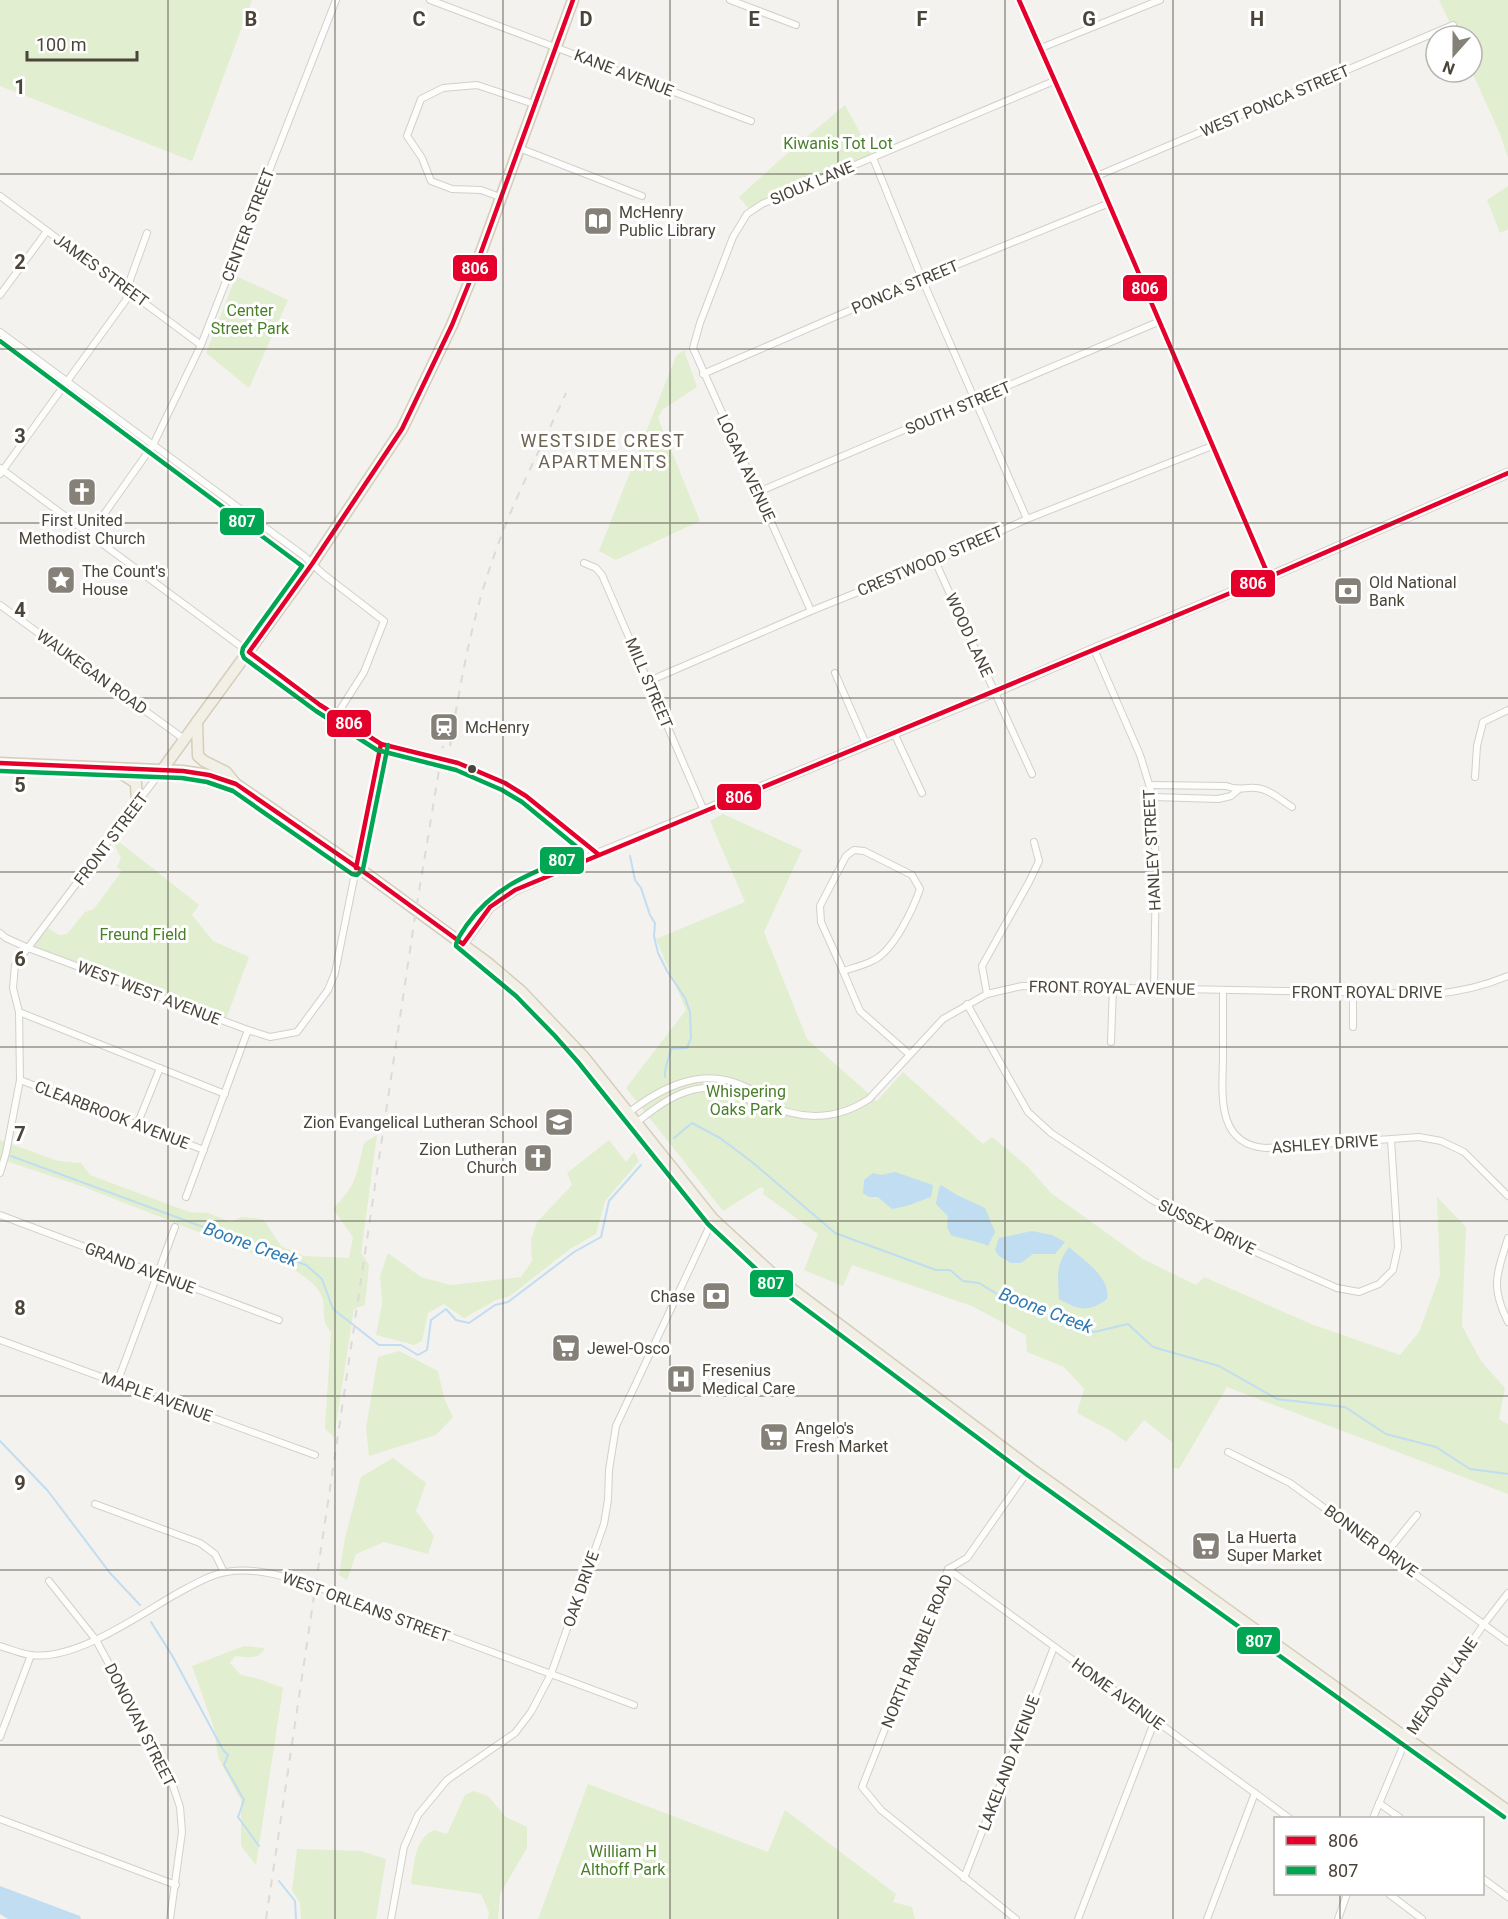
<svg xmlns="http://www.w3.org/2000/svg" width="1508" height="1919" font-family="Roboto,sans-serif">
	<rect width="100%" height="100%" fill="#f4f2ee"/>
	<g fill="#e1eecf">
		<path d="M0 0H252L192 161 0 86Z"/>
		<path d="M1439 0H1508V158L1500 134 1472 72V36H1456Z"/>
		<path d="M845 105 872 155 748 208 739 197 782 158Z"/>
		<path d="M1508 186V229L1500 233 1487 200Z"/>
		<path d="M236 276 288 300 249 388 206 353Z"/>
		<path d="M684 350 697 387 662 410 658 418 700 521 616 560 599 551 676 356Z"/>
		<path d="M723 814 802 850 764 932 807 1039 877 1101 903 1072 983 1144 992 1137 1027 1166 1051 1193 1143 1259 1196 1285 1204 1277 1311 1324 1400 1355 1419 1332 1440 1275 1437 1197 1466 1227 1462 1326 1481 1361 1505 1388 1499 1419 1508 1424V1494L1227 1387 1179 1469 1172 1467V1442L1144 1420 1126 1442 1111 1431 1077 1413 1084 1389 1064 1367 1027 1352 1026 1335 972 1306 852 1265 843 1286 804 1270 818 1234 763 1194 764 1189 761 1187 723 1211 626 1088 686 1010 656 939 745 902 710 821Z"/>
		<path d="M118 841 199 905 192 915 213 941 249 957 225 1022 28 948 45 926 59 935 67 934 85 912 94 909 122 871 117 867 121 858 115 846Z"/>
		<path d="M377 1135 361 1253 369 1265 365 1305 354 1309 334 1437 325 1429 331 1332C321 1320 325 1314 323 1300 319 1285 305 1277 293 1269L84 1187 0 1159V1140L58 1161 81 1163 90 1175 189 1212 208 1213 231 1222 241 1217 263 1219 281 1246 304 1256 349 1258 353 1237 333 1209C357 1184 356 1176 364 1143Z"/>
		<path d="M609 1140 626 1162 634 1152 639 1161 605 1201 596 1234 570 1249 510 1296 496 1300 464 1318 444 1304 428 1313 422 1341 414 1345 376 1335 382 1304 380 1276 388 1253 421 1277 450 1285 521 1277 532 1261 531 1240 537 1222 572 1185 567 1173Z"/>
		<path d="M399 1351 438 1371 444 1398 453 1417 436 1435 369 1456 366 1428 378 1357Z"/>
		<path d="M393 1458 426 1483 416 1511 434 1536 428 1554 384 1542 356 1554 347 1580 339 1575 345 1538 361 1477Z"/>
		<path d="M244 1646 265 1648C258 1661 247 1657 235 1656L230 1663 241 1675 259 1679 283 1688 256 1865 241 1846V1800L218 1757 214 1728 192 1666Z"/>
		<path d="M588 1784 768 1852 785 1810 896 1894 893 1902 912 1907 915 1919H538Z"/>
		<path d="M474 1791 488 1796 506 1817 527 1827V1848L500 1894 498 1919H488L489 1912 481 1894 411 1884C414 1865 414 1839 434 1830L447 1834 465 1795Z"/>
		<path d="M297 1849 361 1851 386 1859 376 1919H301L300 1903 292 1890Z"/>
	</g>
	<g fill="#c0ddf1">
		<path d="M895 1172 933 1185 931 1197C917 1202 906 1207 892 1209L878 1197H869L863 1193 864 1180 873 1173 881 1175Z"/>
		<path d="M941 1185 957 1195 985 1208 995 1232 988 1246C976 1240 964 1240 951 1235L947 1227 948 1216 936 1204 939 1188Z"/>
		<path d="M1032 1231 1052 1235 1065 1242 1055 1254H1033L1021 1263H1011L999 1256 995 1250 999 1238Z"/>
		<path d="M1069 1247C1084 1261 1111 1277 1107 1299 1088 1313 1079 1310 1059 1299 1058 1276 1055 1266 1069 1247Z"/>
		<path d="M0 1886 80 1916 81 1919H8L0 1914Z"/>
	</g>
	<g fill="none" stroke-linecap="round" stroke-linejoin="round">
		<g stroke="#c0ddf1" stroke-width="2">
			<path d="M630 856 635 880 641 888 650 915 655 923 654 936 658 953 667 971 685 998 690 1012 691 1038 687 1048 671 1049C669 1059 664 1068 665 1077"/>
			<path d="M674 1138 692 1123 720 1138 752 1162 835 1233 936 1270H950L963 1281 979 1283 997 1294 1094 1332 1128 1324 1153 1347 1219 1366 1277 1399 1345 1407 1386 1434 1436 1447 1470 1469 1508 1474"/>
			<path d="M11 1156 306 1265 322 1279 333 1309 379 1345H401L418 1355 427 1350 431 1320 446 1309 456 1320 469 1323 495 1305 508 1302 574 1252 601 1237 609 1201 641 1165"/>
			<path d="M0 1441 48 1491 110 1573 140 1605"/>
			<path d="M151 1622 173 1657 223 1750 228 1755 224 1765 244 1800 238 1817 259 1846"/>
			<path d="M279 1881 295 1901 296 1919"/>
		</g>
		<g stroke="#d2d0cb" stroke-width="8">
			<g id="street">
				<path d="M430 0 751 121"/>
				<path d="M730 0 796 25"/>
				<path d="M1019 0 1097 176 1269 577"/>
				<path d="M1041 48 1160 0"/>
				<path d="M519 148 642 196"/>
				<path d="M873 158 922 279 1027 519"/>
				<path d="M1097 176 1453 25"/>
				<path d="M0 196 201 345"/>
				<path d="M500 197 481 190 452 189 431 181 422 158 407 136 421 99 443 88 477 85 534 104"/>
				<path d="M0 295 47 231"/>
				<path d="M0 332 304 556 323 574 384 621 364 672 336 716"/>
				<path d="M703 374 922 279 1107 204"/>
				<path d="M0 468 320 705 381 744 458 763 505 783 526 796 598 854"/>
				<path d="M0 474 126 300 130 280 147 233"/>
				<path d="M758 492 1158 322"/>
				<path d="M90 534 153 445 201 345 336 0"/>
				<path d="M935 561 1032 774"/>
				<path d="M584 563 596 568 602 575 704 811"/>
				<path d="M0 605 184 739"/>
				<path d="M811 611 693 348 700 323 733 237 747 214 762 204 1054 81"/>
				<path d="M1094 649 1140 755 1153 797 1156 868 1154 989"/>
				<path d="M835 673 866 744"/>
				<path d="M649 681 811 611 935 561 1027 519 1212 446"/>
				<path d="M894 733 922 793"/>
				<path d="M1475 777 1477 746 1483 722 1508 710"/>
				<path d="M1150 785 1226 786C1239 791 1244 787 1256 788 1269 789 1281 800 1292 807"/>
				<path d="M1153 797 1218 799 1231 796 1238 790"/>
				<path d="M854 850 864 851 912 875 920 889C913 909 894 950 874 960 865 965 853 968 843 971L821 922 820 906 846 856Z"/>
				<path d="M0 933 6 938 28 948 248 1030 270 1037 297 1032 328 990 335 973 381 744"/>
				<path d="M843 971 860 1011 909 1054"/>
				<path d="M1223 991C1223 1014 1223 1037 1223 1060 1222 1096 1217 1145 1266 1148L1419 1137 1441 1141 1464 1152 1508 1196"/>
				<path d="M987 994 982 966 1029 882 1039 861 1034 842"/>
				<path d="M967 1004 1028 1112 1051 1133 1152 1200 1199 1227 1337 1288 1359 1292 1379 1284 1393 1270 1398 1247 1391 1140"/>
				<path d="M19 1012 225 1094"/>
				<path d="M1353 1027V993"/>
				<path d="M1111 1042 1113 987"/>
				<path d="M20 1080 204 1150"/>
				<path d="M628 1113C661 1088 700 1067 741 1085 750 1089 759 1093 763 1102 798 1121 836 1121 869 1099L943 1019 987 994 1022 986 1433 994C1459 992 1484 986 1508 976"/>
				<path d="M636 1123C662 1102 693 1079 729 1091 740 1094 751 1104 763 1102"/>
				<path d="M137 1125 160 1068"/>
				<path d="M0 1173 6 1153 20 1080 19 1012 13 988 15 965 162 770"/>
				<path d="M186 1197 248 1030"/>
				<path d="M0 1215 279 1320"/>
				<path d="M1508 1238C1497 1274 1490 1286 1508 1322"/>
				<path d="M0 1340 315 1455"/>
				<path d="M117 1383 175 1227"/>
				<path d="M1228 1452 1290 1483 1508 1642"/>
				<path d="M95 1504 200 1543 215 1554 224 1572"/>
				<path d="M1387 1552 1417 1515"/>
				<path d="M948 1569 1289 1818"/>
				<path d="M49 1581 96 1640 170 1777 180 1807 182 1832 170 1919"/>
				<path d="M0 1646C10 1649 21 1654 31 1655 75 1661 138 1616 176 1594 191 1586 209 1575 226 1572 262 1566 294 1580 328 1591L634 1705"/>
				<path d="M0 1737 31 1655"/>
				<path d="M1379 1803 1400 1818"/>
				<path d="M1373 1818 1407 1737 1484 1624 1508 1593"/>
				<path d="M0 1819 176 1885"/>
				<path d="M964 1878 1054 1647"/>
				<path d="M1482 1878 1508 1897"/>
				<path d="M1389 1894 1422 1919"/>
				<path d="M391 1919 404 1847 418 1815 447 1780 515 1733 531 1712 551 1674 604 1524 608 1500 609 1470 616 1426 713 1219"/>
				<path d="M1016 1919 881 1810 862 1787 948 1569 967 1558 1030 1468"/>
				<path d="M1078 1919 1155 1720"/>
				<path d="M1207 1919 1255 1793"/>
				<path d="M1338 1919 1347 1894"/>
			</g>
		</g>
		<g stroke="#d3cfc5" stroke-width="11">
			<path id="secondary" d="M463 944 490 907 515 890 598 854 995 692 1094 649 1269 577 1508 473"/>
		</g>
		<g stroke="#d6cebb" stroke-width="13">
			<g id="primary">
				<path d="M197 722 198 756 204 761 226 772 235 783"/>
				<path d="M0 763 183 771 209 775 236 784 371 877 488 963 521 991 584 1057 713 1219 776 1277 1030 1468 1508 1811"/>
				<path d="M116 770 136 783 137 805"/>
				<path d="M162 770 312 564 402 429 452 325 476 266 573 0"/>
			</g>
		</g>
		<use href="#street" stroke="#fdfdfc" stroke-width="6"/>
		<use href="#secondary" stroke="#f7f6f1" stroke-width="9"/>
		<use href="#primary" stroke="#f2efe6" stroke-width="10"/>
		<g stroke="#dbdbda" stroke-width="2" stroke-dasharray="8 8" stroke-linecap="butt">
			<path d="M450 746C461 680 472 616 495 553 514 498 542 446 566 393"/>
			<path d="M266 1919 416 910 443 746"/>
		</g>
		<g stroke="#fff" stroke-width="9">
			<g id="bus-1">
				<path d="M573 0 476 266 452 325 402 429 312 564 249 652 320 705 381 744 458 763 505 783 526 796 598 854"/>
				<path d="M1019 0 1097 176 1269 577"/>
				<path d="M0 763 183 771 209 775 236 784 371 877 463 944 490 907 515 890 1269 577 1508 473"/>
				<path d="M356 868 381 744"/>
			</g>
		</g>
		<g stroke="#fff" stroke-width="9">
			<g id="bus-2">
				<path d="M0 341 302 566 243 648 242 653 244 658 316 711 377 750 456 770 502 790 522 802 583 852C537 871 496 883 466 926 462 933 456 939 456 946L516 996 555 1036 578 1062 708 1224 771 1283 1026 1474 1504 1817"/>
				<path d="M0 771 182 778 207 782 233 791 352 874 357 875 363 869 388 745"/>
			</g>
		</g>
		<use href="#bus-1" stroke="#e4002b" stroke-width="4.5"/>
		<use href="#bus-2" stroke="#00a651" stroke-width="4.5"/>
	</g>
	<path fill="none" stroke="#4b4439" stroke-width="1.5" stroke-opacity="0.55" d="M168 0V1919M335 0V1919M503 0V1919M670 0V1919M838 0V1919M1005 0V1919M1173 0V1919M1340 0V1818M0 174H1508M0 349H1508M0 523H1508M0 698H1508M0 872H1508M0 1047H1508M0 1221H1508M0 1396H1508M0 1570H1508M0 1745H1508M1340 1894V1919"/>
	<defs>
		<g id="library-square" transform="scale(1.5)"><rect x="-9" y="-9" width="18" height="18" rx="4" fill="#868178" stroke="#fff"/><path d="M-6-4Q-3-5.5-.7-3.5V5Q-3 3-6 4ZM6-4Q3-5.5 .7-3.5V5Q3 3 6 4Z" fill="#fff"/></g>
		<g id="church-square" transform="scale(1.5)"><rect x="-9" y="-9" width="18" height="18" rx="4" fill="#868178" stroke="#fff"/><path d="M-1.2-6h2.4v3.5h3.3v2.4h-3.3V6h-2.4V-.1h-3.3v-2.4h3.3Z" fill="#fff"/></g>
		<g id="sight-square" transform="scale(1.5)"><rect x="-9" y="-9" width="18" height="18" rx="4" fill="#868178" stroke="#fff"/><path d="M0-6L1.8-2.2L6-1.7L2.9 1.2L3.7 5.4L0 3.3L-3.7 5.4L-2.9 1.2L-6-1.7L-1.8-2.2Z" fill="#fff"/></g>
		<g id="bank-square" transform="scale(1.5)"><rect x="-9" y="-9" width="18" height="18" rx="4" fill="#868178" stroke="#fff"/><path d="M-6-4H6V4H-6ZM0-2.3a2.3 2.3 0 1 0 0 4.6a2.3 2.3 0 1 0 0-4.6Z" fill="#fff"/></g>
		<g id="station-square" transform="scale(1.5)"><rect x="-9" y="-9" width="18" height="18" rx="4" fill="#868178" stroke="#fff"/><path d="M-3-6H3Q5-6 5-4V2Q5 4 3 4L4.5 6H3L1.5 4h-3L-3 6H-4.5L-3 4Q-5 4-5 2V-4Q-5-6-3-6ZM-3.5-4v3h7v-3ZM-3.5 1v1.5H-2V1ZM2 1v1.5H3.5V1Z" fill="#fff"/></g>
		<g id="school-square" transform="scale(1.5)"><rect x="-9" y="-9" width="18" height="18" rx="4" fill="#868178" stroke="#fff"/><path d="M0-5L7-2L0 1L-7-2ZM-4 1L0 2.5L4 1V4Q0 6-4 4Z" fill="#fff"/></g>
		<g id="supermarket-square" transform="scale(1.5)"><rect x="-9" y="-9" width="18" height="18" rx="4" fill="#868178" stroke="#fff"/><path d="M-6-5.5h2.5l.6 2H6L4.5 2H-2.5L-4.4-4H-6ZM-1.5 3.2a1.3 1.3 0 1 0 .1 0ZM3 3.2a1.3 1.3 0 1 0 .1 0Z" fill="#fff"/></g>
		<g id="hospital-square" transform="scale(1.5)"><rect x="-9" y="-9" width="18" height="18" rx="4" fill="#868178" stroke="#fff"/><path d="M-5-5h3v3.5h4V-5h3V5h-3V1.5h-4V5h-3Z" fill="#fff"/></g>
	</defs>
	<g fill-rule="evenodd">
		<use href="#library-square" x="598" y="221"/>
		<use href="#church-square" x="82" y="492"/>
		<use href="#sight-square" x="61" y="580"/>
		<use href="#bank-square" x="1348" y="591"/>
		<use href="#station-square" x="444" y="727"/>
		<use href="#school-square" x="559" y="1122"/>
		<use href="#church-square" x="538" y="1158"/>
		<use href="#bank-square" x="716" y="1296"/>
		<use href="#supermarket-square" x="566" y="1348"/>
		<use href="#hospital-square" x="681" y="1379"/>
		<use href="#supermarket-square" x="774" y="1437"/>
		<use href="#supermarket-square" x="1206" y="1546"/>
	</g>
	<circle fill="#4b4439" stroke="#fff" stroke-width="2" cx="472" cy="769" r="5"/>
	<g text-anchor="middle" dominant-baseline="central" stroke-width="6" stroke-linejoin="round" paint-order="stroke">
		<g font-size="16" fill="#4b4439" stroke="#fff">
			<text transform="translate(624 73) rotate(21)">KANE AVENUE</text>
			<text transform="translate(1275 101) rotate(-23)">WEST PONCA STREET</text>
			<text transform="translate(812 183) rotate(-23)">SIOUX LANE</text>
			<text transform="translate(248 225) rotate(-69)">CENTER STREET</text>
			<text transform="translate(101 270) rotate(36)">JAMES STREET</text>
			<text transform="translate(905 287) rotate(-23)">PONCA STREET</text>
			<text transform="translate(958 408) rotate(-23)">SOUTH STREET</text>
			<text transform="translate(746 468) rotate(65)">LOGAN AVENUE</text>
			<text transform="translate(930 561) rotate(-23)">CRESTWOOD STREET</text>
			<text transform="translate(969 635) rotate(65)">WOOD LANE</text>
			<text transform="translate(92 672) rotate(36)">WAUKEGAN ROAD</text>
			<text transform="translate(649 683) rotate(67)">MILL STREET</text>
			<text transform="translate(111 839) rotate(-53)">FRONT STREET</text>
			<text transform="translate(1152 850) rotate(-93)">HANLEY STREET</text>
			<text transform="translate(1112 988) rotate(1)">FRONT ROYAL AVENUE</text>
			<text x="1367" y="992">FRONT ROYAL DRIVE</text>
			<text transform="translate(149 993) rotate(21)">WEST WEST AVENUE</text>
			<text transform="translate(112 1115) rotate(21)">CLEARBROOK AVENUE</text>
			<text transform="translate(1325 1144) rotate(-4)">ASHLEY DRIVE</text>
			<text transform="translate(1207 1227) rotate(26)">SUSSEX DRIVE</text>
			<text transform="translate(140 1268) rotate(21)">GRAND AVENUE</text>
			<text transform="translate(157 1397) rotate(20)">MAPLE AVENUE</text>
			<text transform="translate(1371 1541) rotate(36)">BONNER DRIVE</text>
			<text transform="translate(581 1589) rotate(-71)">OAK DRIVE</text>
			<text transform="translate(366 1607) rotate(20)">WEST ORLEANS STREET</text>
			<text transform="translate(917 1651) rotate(-68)">NORTH RAMBLE ROAD</text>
			<text transform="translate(1442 1686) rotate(-56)">MEADOW LANE</text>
			<text transform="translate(1118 1694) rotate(36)">HOME AVENUE</text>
			<text transform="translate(140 1725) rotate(63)">DONOVAN STREET</text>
			<text transform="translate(1009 1763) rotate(-69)">LAKELAND AVENUE</text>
		</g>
		<g font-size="16" fill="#4a7f2a" stroke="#fff">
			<text x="838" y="143">Kiwanis Tot Lot</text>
			<text x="250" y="310">Center<tspan x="250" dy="18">Street Park</tspan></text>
			<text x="143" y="934">Freund Field</text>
			<text x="746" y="1091">Whispering<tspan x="746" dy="18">Oaks Park</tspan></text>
			<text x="623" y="1851">William H<tspan x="623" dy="18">Althoff Park</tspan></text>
		</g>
		<g font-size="16" fill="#4b4439" stroke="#fff" text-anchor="start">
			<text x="619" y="212">McHenry<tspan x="619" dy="18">Public Library</tspan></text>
			<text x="82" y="520" text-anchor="middle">First United<tspan x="82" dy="18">Methodist Church</tspan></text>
			<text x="82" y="571">The Count's<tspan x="82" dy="18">House</tspan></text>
			<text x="1369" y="582">Old National<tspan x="1369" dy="18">Bank</tspan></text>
			<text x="465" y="727">McHenry</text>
			<text x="538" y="1122" text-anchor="end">Zion Evangelical Lutheran School</text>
			<text x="517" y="1149" text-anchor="end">Zion Lutheran<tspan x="517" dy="18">Church</tspan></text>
			<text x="695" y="1296" text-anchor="end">Chase</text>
			<text x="587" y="1348">Jewel-Osco</text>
			<text x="702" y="1370">Fresenius<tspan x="702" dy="18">Medical Care</tspan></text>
			<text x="795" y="1428">Angelo's<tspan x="795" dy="18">Fresh Market</tspan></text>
			<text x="1227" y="1537">La Huerta<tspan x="1227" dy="18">Super Market</tspan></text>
		</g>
		<g font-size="18" letter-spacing="1.5" fill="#6e6250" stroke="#fff">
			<text x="603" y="440">WESTSIDE CREST<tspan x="603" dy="21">APARTMENTS</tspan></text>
		</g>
		<g font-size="18" font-style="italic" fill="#2e7ab2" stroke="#fff">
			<text transform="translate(251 1244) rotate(20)">Boone Creek</text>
			<text transform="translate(1046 1310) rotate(21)">Boone Creek</text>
		</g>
	</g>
	<g font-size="20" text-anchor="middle" font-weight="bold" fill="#4b4439" stroke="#fff" stroke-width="6" stroke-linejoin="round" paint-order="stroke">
		<text x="251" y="26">B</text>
		<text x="419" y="26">C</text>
		<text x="586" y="26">D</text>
		<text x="754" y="26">E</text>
		<text x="922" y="26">F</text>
		<text x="1089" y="26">G</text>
		<text x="1257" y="26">H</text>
		<text x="20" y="94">1</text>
		<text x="20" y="269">2</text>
		<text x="20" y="443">3</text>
		<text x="20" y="617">4</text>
		<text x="20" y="792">5</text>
		<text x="20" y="966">6</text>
		<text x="20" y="1141">7</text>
		<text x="20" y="1315">8</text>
		<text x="20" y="1490">9</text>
	</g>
	<g stroke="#fff" stroke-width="2">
		<rect x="452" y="254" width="46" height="28" rx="6" fill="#e4002b"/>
		<rect x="1122" y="274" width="46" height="28" rx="6" fill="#e4002b"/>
		<rect x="219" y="507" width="46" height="29" rx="6" fill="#00a651"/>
		<rect x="1230" y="569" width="46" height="29" rx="6" fill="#e4002b"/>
		<rect x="326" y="709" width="46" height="29" rx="6" fill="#e4002b"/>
		<rect x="716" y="783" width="46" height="28" rx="6" fill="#e4002b"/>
		<rect x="539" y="846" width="46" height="29" rx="6" fill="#00a651"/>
		<rect x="749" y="1269" width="45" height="29" rx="6" fill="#00a651"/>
		<rect x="1236" y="1626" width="45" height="29" rx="6" fill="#00a651"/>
	</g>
	<g font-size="16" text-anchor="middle" font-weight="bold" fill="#fff">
		<text x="475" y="274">806</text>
		<text x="1145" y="294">806</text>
		<text x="242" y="527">807</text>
		<text x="1253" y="589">806</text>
		<text x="349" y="729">806</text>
		<text x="739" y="803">806</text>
		<text x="562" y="866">807</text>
		<text x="771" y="1289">807</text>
		<text x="1259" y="1647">807</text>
	</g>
	<rect x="1274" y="1817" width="210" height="78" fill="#ffffff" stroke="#b7b4b0" stroke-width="1.5"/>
	<rect x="1286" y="1836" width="30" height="9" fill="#e4002b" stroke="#b7b4b0" stroke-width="1.5"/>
	<text x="1328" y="1847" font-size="18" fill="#4b4439">806</text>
	<rect x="1286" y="1866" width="30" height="9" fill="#00a651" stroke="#b7b4b0" stroke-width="1.5"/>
	<text x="1328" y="1877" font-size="18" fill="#4b4439">807</text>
	<g transform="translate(1454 54) rotate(201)"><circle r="28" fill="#ffffff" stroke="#b7b4b0" stroke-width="1.5"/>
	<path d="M0-4.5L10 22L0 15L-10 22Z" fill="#868178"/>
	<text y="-9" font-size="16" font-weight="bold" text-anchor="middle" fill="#4b4439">N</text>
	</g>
	<path d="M27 51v9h110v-9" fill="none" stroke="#4b4439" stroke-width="3"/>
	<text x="36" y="51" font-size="18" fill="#4b4439" stroke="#ffffff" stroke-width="4.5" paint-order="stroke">100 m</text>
</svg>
